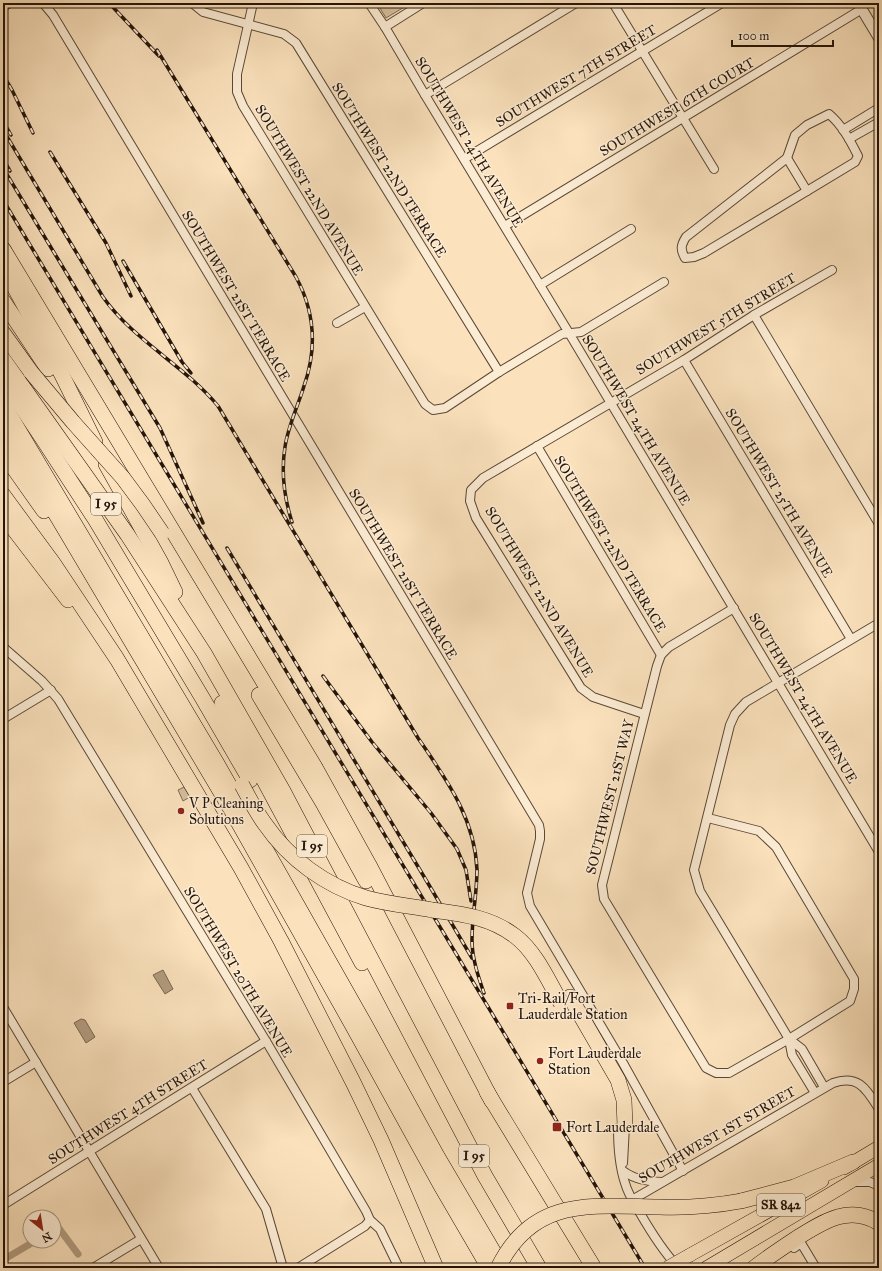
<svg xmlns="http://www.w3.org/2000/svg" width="882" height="1271" font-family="'IM FELL Great Primer',serif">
	<rect width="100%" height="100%" fill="#fbe2bd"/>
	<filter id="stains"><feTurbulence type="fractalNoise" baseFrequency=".005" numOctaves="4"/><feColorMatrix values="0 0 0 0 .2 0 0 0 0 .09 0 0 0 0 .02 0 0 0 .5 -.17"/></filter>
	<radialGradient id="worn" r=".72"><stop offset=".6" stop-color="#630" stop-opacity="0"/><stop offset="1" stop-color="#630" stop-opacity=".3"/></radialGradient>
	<g fill="#d6bf9e" stroke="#7d6a54">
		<path d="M377 3H411L386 18Z"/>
		<path d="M184 787 190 797 183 801 178 790Z"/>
	</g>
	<g fill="#b29c80" stroke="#796650">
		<path d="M163 970 173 989 165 994 153 975Z"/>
		<path d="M81 1019 85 1020 95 1037 86 1043 74 1023Z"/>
	</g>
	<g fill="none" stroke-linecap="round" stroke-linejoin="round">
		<g stroke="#b29c80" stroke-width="7">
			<path d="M54 1229 58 1227 78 1254"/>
			<path d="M3 1260 35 1241"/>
		</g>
		<g stroke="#5a4836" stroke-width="10">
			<g id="minor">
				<path d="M43 3 53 15 539 825 540 831V839L527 893 530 906 623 1063 683 1171"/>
				<path d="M192 3 203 12 284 34 296 43 499 372"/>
				<path d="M253 3 237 74V92L243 106 425 404 433 410 445 408 499 372 562 334 581 332 664 282"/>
				<path d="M369 3 385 27 425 95 569 333 879 852"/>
				<path d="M613 3 714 169"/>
				<path d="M3 7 10 3"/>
				<path d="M385 27 423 3"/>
				<path d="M425 95 576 3"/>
				<path d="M829 114C842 125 850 140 858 156L855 162 704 253 694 257 685 258C680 249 681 245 686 237L787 158 795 135 807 125Z"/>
				<path d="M843 130 879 108"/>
				<path d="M849 139 879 122"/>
				<path d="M787 158 807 191"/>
				<path d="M464 159 722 3"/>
				<path d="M505 226 862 9"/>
				<path d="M540 285 631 229"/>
				<path d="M754 315 879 524"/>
				<path d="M337 323 365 307"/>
				<path d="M684 360 851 639"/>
				<path d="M537 446 661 655"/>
				<path d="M3 597V600"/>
				<path d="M3 647 42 681 58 699 266 1041 366 1211 370 1220 380 1229 399 1268"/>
				<path d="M644 714 593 697 581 688 476 518 470 501 471 490 483 478 684 360 754 315 832 270"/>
				<path d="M3 719 51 690"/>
				<path d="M708 818 759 831 776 847 854 979V989L850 1001 789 1039 729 1073H716L706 1068 604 899 602 885 657 666 661 655 669 647 734 608"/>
				<path d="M3 1007 159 1268"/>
				<path d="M789 1039 802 1049 824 1087"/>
				<path d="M3 1082 36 1062"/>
				<path d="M192 1088 266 1209 283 1268"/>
				<path d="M815 1093 792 1055 789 1039 700 891 694 870 730 725 735 714 746 702 879 623"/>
				<path d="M618 1128C618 1146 619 1165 625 1183 628 1194 634 1203 640 1213 651 1232 662 1250 677 1266"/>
				<path d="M623 1163 625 1126"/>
				<path d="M623 1171C636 1180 647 1181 662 1182"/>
				<path d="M853 1182H870L879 1186"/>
				<path d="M632 1200 833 1083C859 1074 867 1090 879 1109"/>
				<path d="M3 1205 266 1041"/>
				<path d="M794 1248 801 1243 816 1268"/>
				<path d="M93 1268 141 1239"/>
				<path d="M298 1268 365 1226 370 1220"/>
			</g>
		</g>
		<g stroke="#5a4836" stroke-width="12">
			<path id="tertiary" d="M858 3 879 38"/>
		</g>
		<g stroke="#241409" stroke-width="14">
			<g id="primary">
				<path d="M844 1168 879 1147"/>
				<path d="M690 1255 822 1181"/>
				<path d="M706 1268 879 1165"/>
			</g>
		</g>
		<g stroke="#241409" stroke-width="16">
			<g id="motorway">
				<path d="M3 249 316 769 369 865 492 1101"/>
				<path d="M10 279 62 375 95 442"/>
				<path d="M3 301 48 369"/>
				<path d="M3 333 31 372"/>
				<path d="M3 359 127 534 204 653 283 791 485 1176 539 1268"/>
				<path d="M3 379 43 439 95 519 203 699 250 780"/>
				<path d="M3 404 216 762 364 1023 437 1156 503 1268"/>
				<path d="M3 425 232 811 354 1028 440 1184 489 1268"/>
				<path d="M3 453 44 511"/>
				<path d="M106 464 161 563 175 592"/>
				<path d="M3 495 53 563 117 659 241 868 281 941 353 1082 381 1140 436 1268"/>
				<path d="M3 515 68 600"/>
				<path d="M259 695 323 803 366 881"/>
				<path d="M222 703 265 782 362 963"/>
				<path d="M570 997 618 1080 624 1100 625 1126"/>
				<path d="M487 1092 594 1268"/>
				<path d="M741 1201 794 1187 853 1162"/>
				<path d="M754 1268C768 1257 782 1248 797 1238 823 1222 849 1204 879 1223"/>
			</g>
		</g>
		<use href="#minor" stroke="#fcecd4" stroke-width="8"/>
		<use href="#tertiary" stroke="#fcecd4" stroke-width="10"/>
		<use href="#primary" stroke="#fbe2bd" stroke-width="13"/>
		<use href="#motorway" stroke="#fbe2bd" stroke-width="15"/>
		<g stroke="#241409" stroke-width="3.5">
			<g id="rail">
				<path d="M109 3 159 56"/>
				<path d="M157 50 296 277C315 312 317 349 304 386 298 406 288 426 285 447 281 472 284 497 292 522"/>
				<path d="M3 75 12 90 33 133"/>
				<path d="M3 121 11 135"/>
				<path d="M3 130 103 297C134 341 184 365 218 406L418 738C446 779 475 818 477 870 477 893 472 916 472 940 472 958 478 976 484 993"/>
				<path d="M50 152 106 243 131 296"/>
				<path d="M3 159 10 171"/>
				<path d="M3 168 160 428 203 523"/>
				<path d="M3 200 645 1268"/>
				<path d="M123 261 182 362 191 373"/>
				<path d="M227 548 429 885 472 958"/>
				<path d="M323 676 372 742 431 813 457 849 466 870 471 901"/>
			</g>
		</g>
		<use href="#rail" stroke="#fcecd4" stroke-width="2" stroke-dasharray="6" stroke-linecap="butt"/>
		<g stroke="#241409" stroke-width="14" stroke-linecap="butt">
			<path id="primary-bridge" d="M667 1268 690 1255"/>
		</g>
		<g stroke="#241409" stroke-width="16" stroke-linecap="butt">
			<g id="motorway-bridge">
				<path d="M31 372 73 422 123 478 143 505 162 533"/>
				<path d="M242 785C249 798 256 812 265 824 289 859 326 886 366 898 388 904 410 906 432 910 462 914 490 917 515 936 536 952 548 980 561 1003"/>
				<path d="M498 1268C533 1196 592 1206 659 1207 686 1208 714 1206 741 1201"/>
			</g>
		</g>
		<use href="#primary-bridge" stroke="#fbe2bd" stroke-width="13"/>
		<use href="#motorway-bridge" stroke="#fbe2bd" stroke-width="15"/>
	</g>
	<g fill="#8f2418" stroke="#fcecd4" stroke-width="1.5">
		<circle cx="181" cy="811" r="4"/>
		<rect x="506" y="1002" width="8" height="8" rx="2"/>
		<circle cx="540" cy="1061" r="4"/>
		<rect x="552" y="1122" width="10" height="10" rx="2"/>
	</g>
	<g text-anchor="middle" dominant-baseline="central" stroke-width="3" stroke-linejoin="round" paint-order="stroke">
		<g fill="#fcecd4" stroke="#655546" stroke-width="1">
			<rect x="91" y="493" width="30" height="22" rx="3"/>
			<rect x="297" y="835" width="30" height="22" rx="3"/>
			<rect x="459" y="1145" width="30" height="22" rx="3"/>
			<rect x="757" y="1194" width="48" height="22" rx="3"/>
		</g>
		<g font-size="13" font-weight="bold" fill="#241409">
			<text x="106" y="504">I 95</text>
			<text x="312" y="846">I 95</text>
			<text x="474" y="1156">I 95</text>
			<text x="781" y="1205">SR 842</text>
		</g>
		<g font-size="14" fill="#241409" stroke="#fcecd4">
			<text transform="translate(576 76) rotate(-31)">SOUTHWEST 7TH STREET</text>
			<text transform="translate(677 107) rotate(-31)">SOUTHWEST 6TH COURT</text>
			<text transform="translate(469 142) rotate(59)">SOUTHWEST 24TH AVENUE</text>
			<text transform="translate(389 170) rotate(58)">SOUTHWEST 22ND TERRACE</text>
			<text transform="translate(309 190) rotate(59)">SOUTHWEST 22ND AVENUE</text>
			<text transform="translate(236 296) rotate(59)">SOUTHWEST 21ST TERRACE</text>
			<text transform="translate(716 324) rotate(-31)">SOUTHWEST 5TH STREET</text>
			<text transform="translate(636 420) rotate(59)">SOUTHWEST 24TH AVENUE</text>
			<text transform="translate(779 493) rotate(59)">SOUTHWEST 25TH AVENUE</text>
			<text transform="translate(610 544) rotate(59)">SOUTHWEST 22ND TERRACE</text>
			<text transform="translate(403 574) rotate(59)">SOUTHWEST 21ST TERRACE</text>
			<text transform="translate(539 592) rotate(59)">SOUTHWEST 22ND AVENUE</text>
			<text transform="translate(803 698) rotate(59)">SOUTHWEST 24TH AVENUE</text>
			<text transform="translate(610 797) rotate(-76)">SOUTHWEST 21ST WAY</text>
			<text transform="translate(238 972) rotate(59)">SOUTHWEST 20TH AVENUE</text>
			<text transform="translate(128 1112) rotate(-32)">SOUTHWEST 4TH STREET</text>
			<text transform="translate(717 1135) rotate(-30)">SOUTHWEST 1ST STREET</text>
		</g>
		<g font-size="14" fill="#241409" stroke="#fcecd4" text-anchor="start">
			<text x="189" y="803">V P Cleaning<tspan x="189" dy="16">Solutions</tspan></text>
			<text x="518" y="998">Tri-Rail/Fort<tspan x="518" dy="16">Lauderdale Station</tspan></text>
			<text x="548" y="1053">Fort Lauderdale<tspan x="548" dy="16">Station</tspan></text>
			<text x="566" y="1127">Fort Lauderdale</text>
		</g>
	</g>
	<rect width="882" height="1271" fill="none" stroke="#fbe2bd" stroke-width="16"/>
	<rect x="4" y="4" width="874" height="1263" fill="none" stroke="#241409" stroke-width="2"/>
	<rect x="8" y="8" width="866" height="1255" fill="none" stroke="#241409"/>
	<g transform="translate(42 1229) rotate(150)"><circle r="19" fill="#fcecd4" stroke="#a69683"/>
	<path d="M0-3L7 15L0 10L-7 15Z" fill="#8f2418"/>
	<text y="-6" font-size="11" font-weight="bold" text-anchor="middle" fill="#241409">N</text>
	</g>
	<path d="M732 40v6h101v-6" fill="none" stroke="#241409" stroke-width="2"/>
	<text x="738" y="40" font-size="12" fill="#241409" stroke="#fcecd4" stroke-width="3" paint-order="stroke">100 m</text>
	<rect width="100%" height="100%" filter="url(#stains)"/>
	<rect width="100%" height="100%" fill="url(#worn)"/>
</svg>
